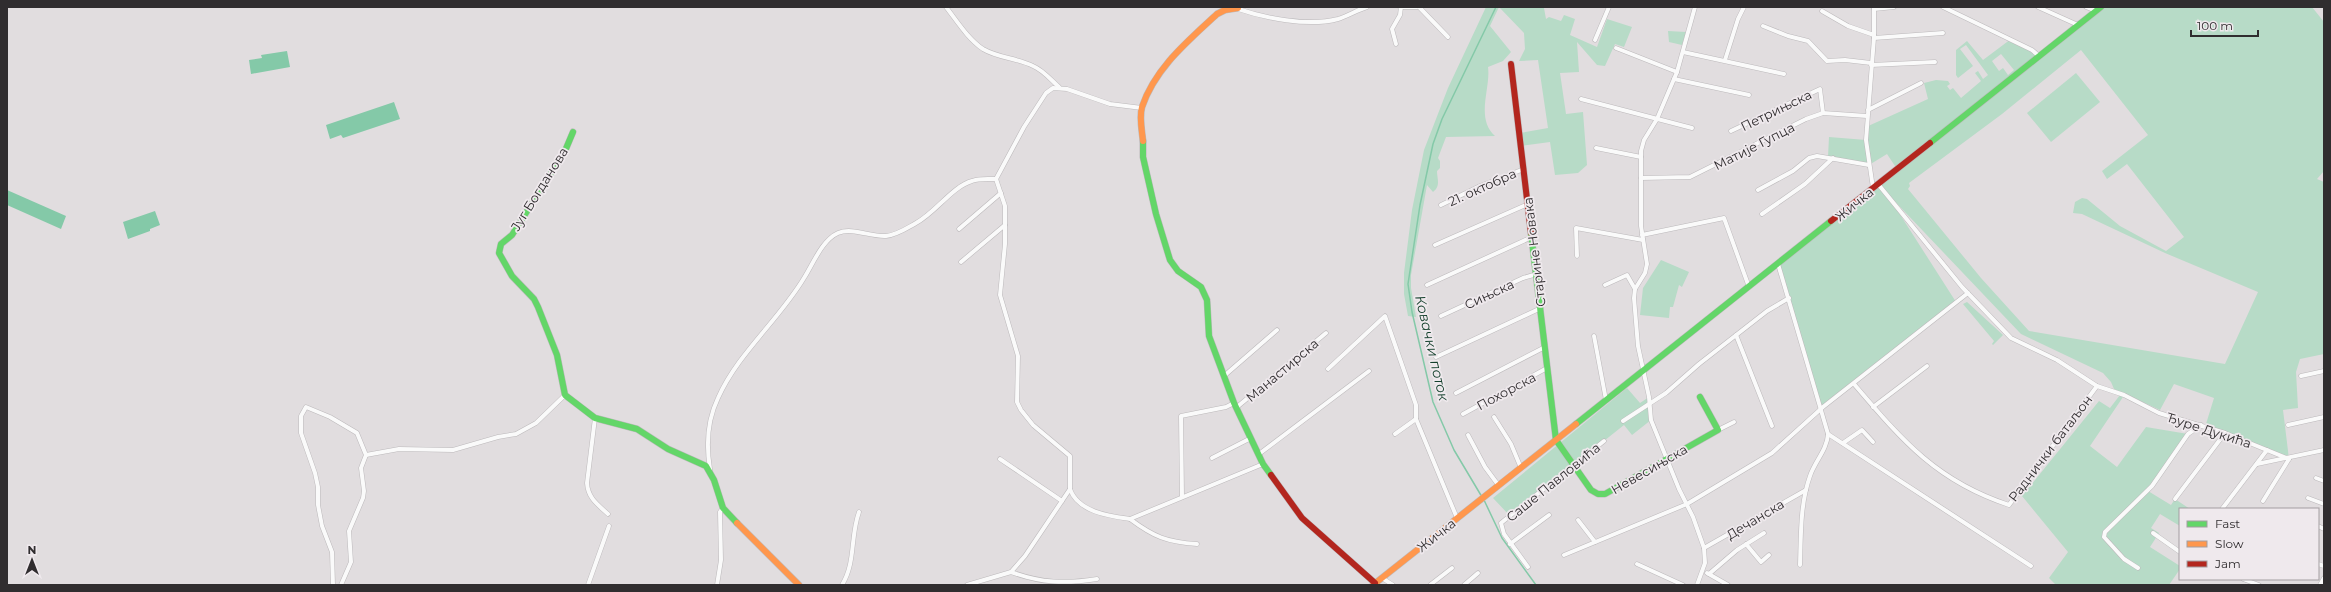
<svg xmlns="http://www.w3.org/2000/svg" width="2331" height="592" font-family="Montserrat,sans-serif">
	<rect width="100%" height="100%" fill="#e1dddf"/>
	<g fill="#b7dbc7" fill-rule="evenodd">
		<path d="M1486 7 1544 8 1546 19 1549 17 1561 21 1564 15 1575 19 1570 35 1597 47 1607 19 1632 27 1624 47 1615 44 1605 66 1597 65 1577 42 1579 72 1560 73 1566 114 1583 112 1587 165 1578 173 1555 175 1550 142 1521 146 1520 133 1548 128 1538 60 1519 61 1525 49 1524 33 1499 7 1490 26 1511 52 1503 61 1488 67C1491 88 1475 118 1495 136L1446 137 1438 158 1440 161V168L1437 171C1437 179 1441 186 1433 192L1427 185 1411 275V288L1416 317 1408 316 1404 294V273L1412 210 1424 150 1448 88Z"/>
		<path d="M2101 7H2312L2324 22V171L2317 179 2324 182V354L2300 359 2296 372 2298 408 2283 410 2289 459 2206 424 2214 398 2174 384 2160 410 2114 389 2111 382 2103 373 2021 334 1885 191 1956 302 1820 410 1778 264 1897 169 1887 154 1869 165 1828 157 1829 137 1866 140V127L1928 99 1924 83 1936 80 1948 81 1950 84 1947 86 1950 90 1953 88 1961 98 1981 81 1975 73 1978 71 1983 79 1988 75 1966 45 1960 49 1973 66 1958 78 1956 75V50L1967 41 1983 60 2011 39 2039 56ZM2081 50 2148 135 2102 171 2107 179 2127 164 2184 237 2166 251 2120 226 2087 199 2082 198 2075 202 2073 213 2082 214 2165 253 2258 292 2225 364 2029 331 1981 278 1908 189 1910 186 1909 183 2002 114ZM2001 54 2014 70 2008 75 2003 68 1999 71 1992 61Z"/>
		<path d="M1668 31 1686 32 1682 45 1669 42Z"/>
		<path d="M2076 73 2100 102 2051 142 2027 113Z"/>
		<path d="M1661 260 1689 272 1682 287 1679 285 1673 307H1670L1669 318 1640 315 1643 288Z"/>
		<path d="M1967 302 2003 335 1993 345 1992 344 1994 341 1963 304Z"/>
		<path d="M1627 388 1640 403 1649 397 1651 420 1632 435 1624 425 1510 516 1493 498Z"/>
		<path d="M2120 395 2123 397 2090 446 2117 467 2146 427 2188 434 2148 491 2171 505 2175 499 2190 509H2180V526L2160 514 2151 528 2159 533 2150 547 2180 566V569L2169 585H2056L2049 578 2068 552 2022 496 2099 401 2110 408Z"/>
	</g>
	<g fill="#84c9a8">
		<path d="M287 51 290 67 251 74 249 60 262 58 261 55Z"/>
		<path d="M394 102 400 119 343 138 341 135 330 139 326 125Z"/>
		<path d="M7 190 66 216 61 229 7 205Z"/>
		<path d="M155 211 160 225 150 229V231L128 239 123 222Z"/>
	</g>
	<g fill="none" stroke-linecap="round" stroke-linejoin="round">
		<g stroke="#84c9a8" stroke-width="1.5">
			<path d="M1482 497 1454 450 1433 402 1412 312 1408 284 1420 205 1433 144 1442 119 1496 7"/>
			<path d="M1484 500 1502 538 1536 585"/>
		</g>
		<g stroke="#bcb9bb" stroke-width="5">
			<g id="street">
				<path d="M946 7C957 21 968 39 983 49 998 58 1017 58 1033 66 1043 70 1051 80 1059 87"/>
				<path d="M1400 7H1417"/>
				<path d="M1419 7 1448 37"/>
				<path d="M1695 7 1677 72 1657 119 1644 140 1641 151V226L1647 264 1645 273 1635 289 1634 298 1638 346 1649 397 1651 420 1679 489 1693 517 1704 548 1705 563 1697 585"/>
				<path d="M1943 7 2032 50 2039 56"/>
				<path d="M2038 7 2078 25"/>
				<path d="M2086 7 2096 11"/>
				<path d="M1235 8C1264 18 1308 27 1338 19 1348 16 1357 10 1367 7"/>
				<path d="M1874 9 1894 7"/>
				<path d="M1822 11 1848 26 1874 35"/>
				<path d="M1763 26 1788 36 1808 41 1827 61 1845 60 1871 63"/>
				<path d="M1874 38 1943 33"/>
				<path d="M1595 40 1609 7"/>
				<path d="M1396 44 1392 29 1400 15 1401 7"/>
				<path d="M1616 48 1677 72"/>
				<path d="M1683 52 1784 74"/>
				<path d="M1725 60 1738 19 1744 7"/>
				<path d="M1871 65 1935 62"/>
				<path d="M1674 79 1749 95"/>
				<path d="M1581 99 1692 128"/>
				<path d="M1868 110 1921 83"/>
				<path d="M1731 131 1820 89 1823 113"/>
				<path d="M1596 148 1641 157"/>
				<path d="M1641 178 1690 177 1806 119 1823 113 1867 116"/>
				<path d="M996 179 1024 127 1046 93 1053 88 1067 89 1110 104 1142 108"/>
				<path d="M1878 184 1962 287 2011 338 2057 360 2097 386 2124 395 2159 413 2225 433 2289 459"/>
				<path d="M1873 188 1866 140 1874 38V7"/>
				<path d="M1758 190 1793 171 1809 158 1817 156 1869 165"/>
				<path d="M1441 205 1480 186 1524 169"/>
				<path d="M1762 214 1805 184 1833 158"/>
				<path d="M959 229 1001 193"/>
				<path d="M1642 235 1724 218 1749 287"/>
				<path d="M1435 245 1528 204"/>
				<path d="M1577 256 1576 228 1643 240"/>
				<path d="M961 262 1005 225"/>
				<path d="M1778 264 1828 434 2031 566"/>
				<path d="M1427 285 1532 237"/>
				<path d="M1605 285 1627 275 1635 289"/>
				<path d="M1441 316 1523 278 1537 274"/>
				<path d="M1736 335 1772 426"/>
				<path d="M1594 336 1606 400"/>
				<path d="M1436 357 1541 308"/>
				<path d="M1328 369 1385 316 1416 405V419L1457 518"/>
				<path d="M1224 376 1277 330"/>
				<path d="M2301 376 2324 371"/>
				<path d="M1854 384C1902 440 1936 481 2009 505L2097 386"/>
				<path d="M1456 393 1545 347"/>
				<path d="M1237 407 1326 333"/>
				<path d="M1873 407 1927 366"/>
				<path d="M1463 414 1547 368"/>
				<path d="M1494 417 1511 444 1521 468"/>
				<path d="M595 418 587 483C588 498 597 504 608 514"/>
				<path d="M1623 421 1666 393 1699 364 1767 311 1789 298"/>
				<path d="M2288 425 2324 417"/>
				<path d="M1718 430 1734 422"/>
				<path d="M1395 434 1416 419"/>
				<path d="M1468 435 1485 467 1499 486"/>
				<path d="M1843 443 1862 430 1873 442"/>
				<path d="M1259 454 1369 371"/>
				<path d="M1212 458 1251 438"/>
				<path d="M1000 459 1062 501"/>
				<path d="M2257 464 2324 450"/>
				<path d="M710 469C706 445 707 421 718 398 738 353 779 320 804 278 813 264 822 240 838 233 852 227 871 237 886 236 897 235 907 228 916 223 935 213 953 186 972 181 979 178 988 179 996 179"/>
				<path d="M2316 478 2324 481"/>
				<path d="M1070 489C1078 512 1109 516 1130 519L1263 464"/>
				<path d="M1182 497 1181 416 1226 407 1234 403"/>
				<path d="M2308 498 2324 504"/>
				<path d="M2175 499 2225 433"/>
				<path d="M2263 501 2289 459"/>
				<path d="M2222 509 2267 450"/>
				<path d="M1130 519C1154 537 1167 542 1197 544"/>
				<path d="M1578 520 1595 542"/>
				<path d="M2318 526 2324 529"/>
				<path d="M2153 533 2180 552"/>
				<path d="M1510 544 1549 515"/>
				<path d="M1746 544 1761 562 1769 555"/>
				<path d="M1704 548 1806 490"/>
				<path d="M1564 555 1687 504 1772 453 1823 407 1968 293"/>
				<path d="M1637 564 1683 585"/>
				<path d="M2318 564 2324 566"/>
				<path d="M1800 565C1801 535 1800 504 1810 476 1815 461 1827 450 1828 434"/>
				<path d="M1528 567 1504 534 1501 523 1604 441"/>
				<path d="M2138 568 2124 559 2104 537 2105 532 2152 486 2188 434 2201 425"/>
				<path d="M1011 572C1041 583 1065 584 1097 579"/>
				<path d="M1707 573 1728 585"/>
				<path d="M1709 574 1737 550 1764 533"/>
				<path d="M1382 578 1393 585"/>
				<path d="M2243 579 2259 585"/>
				<path d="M333 585 332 552 322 526 318 505V487L315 473 301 433V416L306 407 330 417 357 433 366 455 399 449 453 450 498 437 516 434 536 423 565 395"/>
				<path d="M341 585 351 562 349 531 363 498 364 491 361 468 366 455"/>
				<path d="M588 585 609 526"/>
				<path d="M717 585 721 560 720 512 723 508"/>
				<path d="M842 585C856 562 850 537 859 512"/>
				<path d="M967 585 1011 572 1025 556 1070 489V456L1033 425 1021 410 1017 402 1018 356 1000 295 1005 244V206L996 179"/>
				<path d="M1430 585 1452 568"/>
				<path d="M1464 585 1478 573"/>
				<path d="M2320 585 2324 578"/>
			</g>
		</g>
		<g stroke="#bcb9bb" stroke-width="7">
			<g id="fast">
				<path d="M573 132 565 151 512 235 501 244 499 253 512 276 534 299 538 307 557 355 565 395 595 418 637 429 668 449 706 466 714 480 723 508 737 523"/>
				<path d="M1143 141V157L1156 214 1170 260 1178 271 1201 287 1207 300 1209 336 1234 403 1263 464 1271 475"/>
				<path d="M1930 143 2101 7"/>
				<path d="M1531 233 1556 440 1591 490 1598 494H1605L1718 430 1700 397"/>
				<path d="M1576 424 1831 221"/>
			</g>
		</g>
		<g stroke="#bcb9bb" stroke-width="7">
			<g id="slow">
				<path d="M1143 141C1142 131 1139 117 1142 107 1155 68 1188 41 1217 14L1225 10 1238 8"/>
				<path d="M737 523 799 585"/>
				<path d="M1373 585 1576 424"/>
			</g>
		</g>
		<g stroke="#bcb9bb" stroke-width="7">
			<g id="jam">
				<path d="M1511 64 1531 233"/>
				<path d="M1831 221 1930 143"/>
				<path d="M1271 475 1302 518 1375 583"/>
			</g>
		</g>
		<use href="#street" stroke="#fafafa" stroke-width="4"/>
		<use href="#fast" stroke="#63d668" stroke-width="6"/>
		<use href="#slow" stroke="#ff974d" stroke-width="6"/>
		<use href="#jam" stroke="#b3261e" stroke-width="6"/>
	</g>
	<g text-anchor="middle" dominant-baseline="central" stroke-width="3.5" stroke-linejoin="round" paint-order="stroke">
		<g font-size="13" fill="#302d2f" stroke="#efe9ed">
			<text transform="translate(1776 110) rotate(-26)">Петрињска</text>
			<text transform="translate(1754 146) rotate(-27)">Матије Гупца</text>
			<text transform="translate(1482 187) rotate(-24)">21. октобра</text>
			<text transform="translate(539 189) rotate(-58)">Југ Богданова</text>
			<text transform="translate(1854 204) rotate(-39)">Жичка</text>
			<text transform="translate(1534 252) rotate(-97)">Старине Новака</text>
			<text transform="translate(1489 294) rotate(-25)">Сињска</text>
			<text transform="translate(1282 370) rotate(-40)">Манастирска</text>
			<text transform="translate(1506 391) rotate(-28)">Похорска</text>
			<text transform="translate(2209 430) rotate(18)">Ђуре Дукића</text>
			<text transform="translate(2050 448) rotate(-53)">Раднички батаљон</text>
			<text transform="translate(1649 469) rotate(-30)">Невесињска</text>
			<text transform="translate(1553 482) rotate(-39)">Саше Павловића</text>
			<text transform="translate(1755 519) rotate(-31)">Дечанска</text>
			<text transform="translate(1436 535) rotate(-38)">Жичка</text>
		</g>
		<g font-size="14" font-style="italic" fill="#14402c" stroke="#efe9ed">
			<text transform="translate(1432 348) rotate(77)">Ковачки поток</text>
		</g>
	</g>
	<rect width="2331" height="592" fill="none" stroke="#302d2f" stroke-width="16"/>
	<rect x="2179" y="508" width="140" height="72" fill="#efe9ed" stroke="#a39ea1"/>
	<rect x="2187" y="521" width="20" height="6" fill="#63d668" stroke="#a39ea1"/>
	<text x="2215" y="528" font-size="12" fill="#302d2f">Fast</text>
	<rect x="2187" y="541" width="20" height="6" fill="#ff974d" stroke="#a39ea1"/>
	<text x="2215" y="548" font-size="12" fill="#302d2f">Slow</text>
	<rect x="2187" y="561" width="20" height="6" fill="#b3261e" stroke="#a39ea1"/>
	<text x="2215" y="568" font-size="12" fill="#302d2f">Jam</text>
	<g transform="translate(32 560)" stroke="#efe9ed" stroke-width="3" paint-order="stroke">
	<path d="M0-3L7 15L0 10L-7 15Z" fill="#302d2f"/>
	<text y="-6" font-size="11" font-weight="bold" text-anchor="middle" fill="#302d2f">N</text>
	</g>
	<path d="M2191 30v6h67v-6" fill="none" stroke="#302d2f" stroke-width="2"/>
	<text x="2197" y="30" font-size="12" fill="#302d2f" stroke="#efe9ed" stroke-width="3" paint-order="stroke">100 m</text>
</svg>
